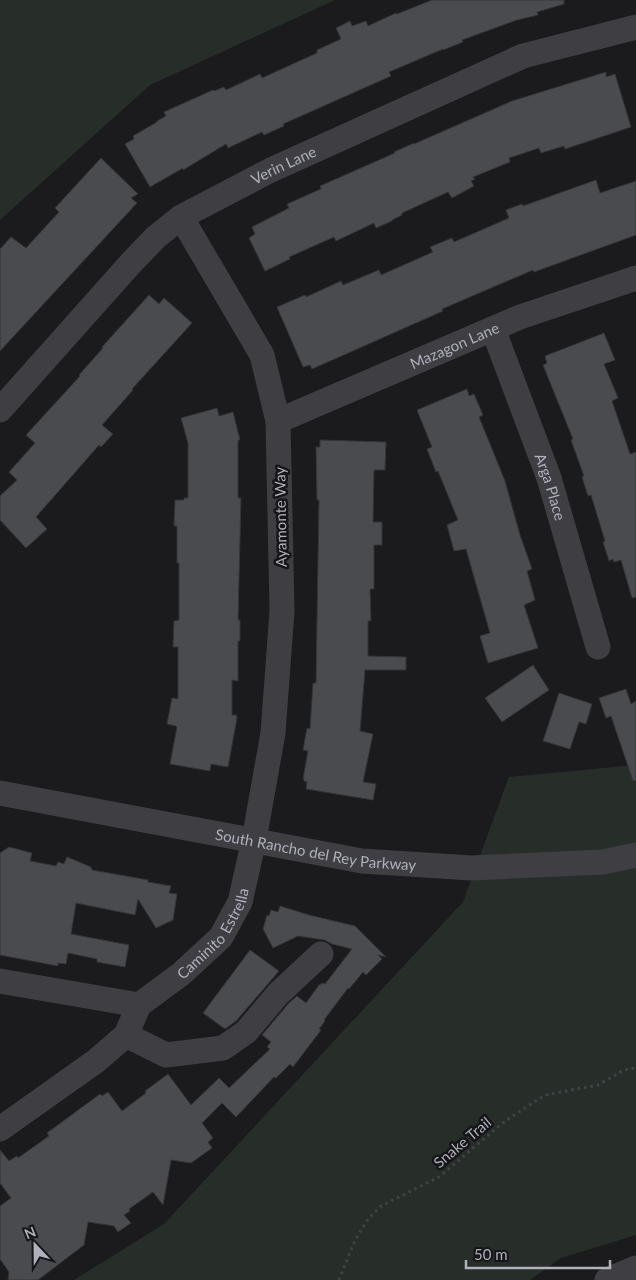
<svg xmlns="http://www.w3.org/2000/svg" width="636" height="1280" font-family="Lato,sans-serif">
	<rect width="100%" height="100%" fill="#1b1b1d"/>
	<g fill="#272e29">
		<path d="M0 0H335L150 85 0 220Z"/>
		<path d="M636 765V1235L561 1258 530 1280H74L164 1224 463 902 509 777Z"/>
	</g>
	<g fill="#4a4b4f" stroke="#353538">
		<path d="M432 0H564V4L537 12 538 15 517 20 462 40 463 42 443 50V49L389 72 391 76 283 124 284 126 264 135 262 132 228 148 226 144 183 170V168L150 187 125 144 134 139 133 136 157 122V121L166 116 164 112 213 90 214 91 224 87 226 90 260 74 262 78 317 53V50L341 39 336 28 350 21 352 26 366 21 368 26 396 13 397 14Z"/>
		<path d="M606 72V77L615 74 631 127 565 149 564 146 541 153 539 148 509 158 510 162 473 177 475 179 471 181 474 186 452 198 448 192 402 213V215L392 220V221L376 228 374 223 336 241 334 237 289 257 290 259 265 271 249 238 255 234 252 227 289 208 287 204 321 189 320 186 395 153 394 152 414 143V144L512 101Z"/>
		<path d="M101 158 138 194 131 198 137 203 0 351V249L11 237 26 248 59 212 55 208Z"/>
		<path d="M596 180 600 193 636 181V235L534 272 533 270 442 309 443 311 312 369 310 365 303 367 277 307 305 295 306 297 341 281 343 285 379 270 381 275 433 252 430 247 452 238 454 242 509 218 506 210 522 204 523 206Z"/>
		<path d="M149 295 159 304 164 298 192 323 132 389 133 390 102 425 113 434 101 447 99 445 36 517 47 529 26 548 0 520V496L17 480 9 472 35 443 26 435 80 376 79 375 103 348 102 347Z"/>
		<path d="M604 333 615 360 604 364 618 398 612 401 630 454 636 452V597L632 598 621 560 614 562 613 559 609 561 603 542 605 541 591 495 588 496 582 477 584 476 571 440 573 439 543 365 547 363 545 356Z"/>
		<path d="M467 389 469 396 474 394 483 415 479 417 505 481 520 535 532 569 527 571 535 600 524 605 538 648 488 663 480 636 490 633 466 549 454 551 447 525 458 520 438 471 436 472 427 449 432 447 417 410Z"/>
		<path d="M217 408 219 416 233 412 240 440H238V498H241L238 620H240V641H238V681L232 680V715H236L237 718 228 767 211 764 210 771 170 764 177 727 176 726 167 724 172 698 178 699V647H173L174 621 179 620V563H177V526H174L175 500H184V498H188V443L181 418Z"/>
		<path d="M320 440 386 442 385 470H374L373 522H382V545H374V589H370L371 621H368V656L406 657V670H365L360 731 373 734 363 782 376 784 373 800 306 789 307 782 304 781V779H303L308 751 303 750 307 728 310 729 313 683H316L319 500H317L316 447H320Z"/>
		<path d="M533 665 549 690 502 722 485 698Z"/>
		<path d="M626 689 631 704 636 701V780L633 781 611 716 606 718 599 698Z"/>
		<path d="M559 693 592 704 586 724 579 722 570 749 543 741Z"/>
		<path d="M9 847 32 853 30 861 56 866 58 862 64 864 67 857 91 867 92 870 148 880V882L171 886 169 893 177 894 173 920 156 928 138 899 135 915 76 903 71 934 129 945 125 967 97 962V959L68 953 66 964 58 963V966L0 955V853Z"/>
		<path d="M280 906 309 915 355 926 386 957 378 955 382 959 366 975 363 972 349 989 348 988 324 1020 325 1021 319 1029 321 1030 293 1067 290 1064 276 1078 274 1077 236 1117 222 1103 202 1123 213 1138 208 1142 212 1148 191 1163 171 1160 163 1205 153 1192 129 1209 130 1211 124 1215 131 1223 118 1232 114 1226 88 1222 84 1245 38 1280H8L9 1272 0 1259V1206L11 1198 0 1183V1150L9 1161 17 1156 18 1158 49 1136 47 1133 100 1094 102 1096 108 1092 122 1111 146 1093 145 1091 168 1074 191 1105 219 1078 229 1088 270 1049 267 1047 271 1042 262 1035 288 1004 297 996 306 1003 319 985 323 983 325 984 352 949 332 944 325 940 298 936 273 948 263 929 267 915 269 916 271 910 278 912Z"/>
		<path d="M250 950 279 971 236 1021 225 1029 203 1013Z"/>
	</g>
	<g fill="none" stroke-linecap="round" stroke-linejoin="round">
		<path stroke="#424348" stroke-width="3" stroke-dasharray="2.5 4" stroke-linecap="butt" d="M339 1280 355 1240 368 1219 381 1206 439 1177 505 1121 545 1095 598 1085 624 1070 636 1068"/>
		<g stroke="#3e3e43" stroke-width="25">
			<path id="s1" d="M493 329 549 478 598 647"/>
			<path id="s2" d="M0 410 131 263 156 237 181 217 271 170 523 56 636 27"/>
			<path id="s3" d="M278 421 520 317 636 278"/>
			<path id="s4" d="M0 793 362 861 471 868 603 862 636 855"/>
			<path d="M0 981 139 1005 126 1035 96 1061 0 1129"/>
			<path id="s5" d="M139 1005 181 974 221 937 240 902 254 840 273 733 282 611 278 421 262 355 181 217"/>
			<path d="M126 1035 166 1055 223 1048 246 1032 278 994 321 954"/>
			<path d="M607 1280 636 1268"/>
		</g>
	</g>
	<g text-anchor="middle" dominant-baseline="central" stroke-width="5" stroke-linejoin="round" paint-order="stroke">
		<g font-size="15" fill="#afb1bb" stroke="#161618">
			<text stroke="none"><textPath href="#s2" startOffset="380">Verin Lane</textPath></text>
			<text stroke="none"><textPath href="#s3" startOffset="192">Mazagon Lane</textPath></text>
			<text stroke="none"><textPath href="#s1" startOffset="168">Arga Place</textPath></text>
			<text transform="translate(280 517) rotate(-91)">Ayamonte Way</text>
			<text stroke="none"><textPath href="#s4" startOffset="321">South Rancho del Rey Parkway</textPath></text>
			<text stroke="none"><textPath href="#s5" startOffset="105">Caminito Estrella</textPath></text>
			<text transform="translate(462 1142) rotate(-40)">Snake Trail</text>
		</g>
	</g>
	<g transform="translate(35 1245) rotate(338)" stroke="#161618" stroke-width="4" paint-order="stroke">
	<path d="M0-4L9 19L0 12L-9 19Z" fill="#afb1bb"/>
	<text y="-8" font-size="14" font-weight="bold" text-anchor="middle" fill="#afb1bb">N</text>
	</g>
	<path d="M466 1260v8h144v-8" fill="none" stroke="#afb1bb" stroke-width="2.5"/>
	<text x="474" y="1260" font-size="15" fill="#afb1bb" stroke="#161618" stroke-width="4" paint-order="stroke">50 m</text>
</svg>
